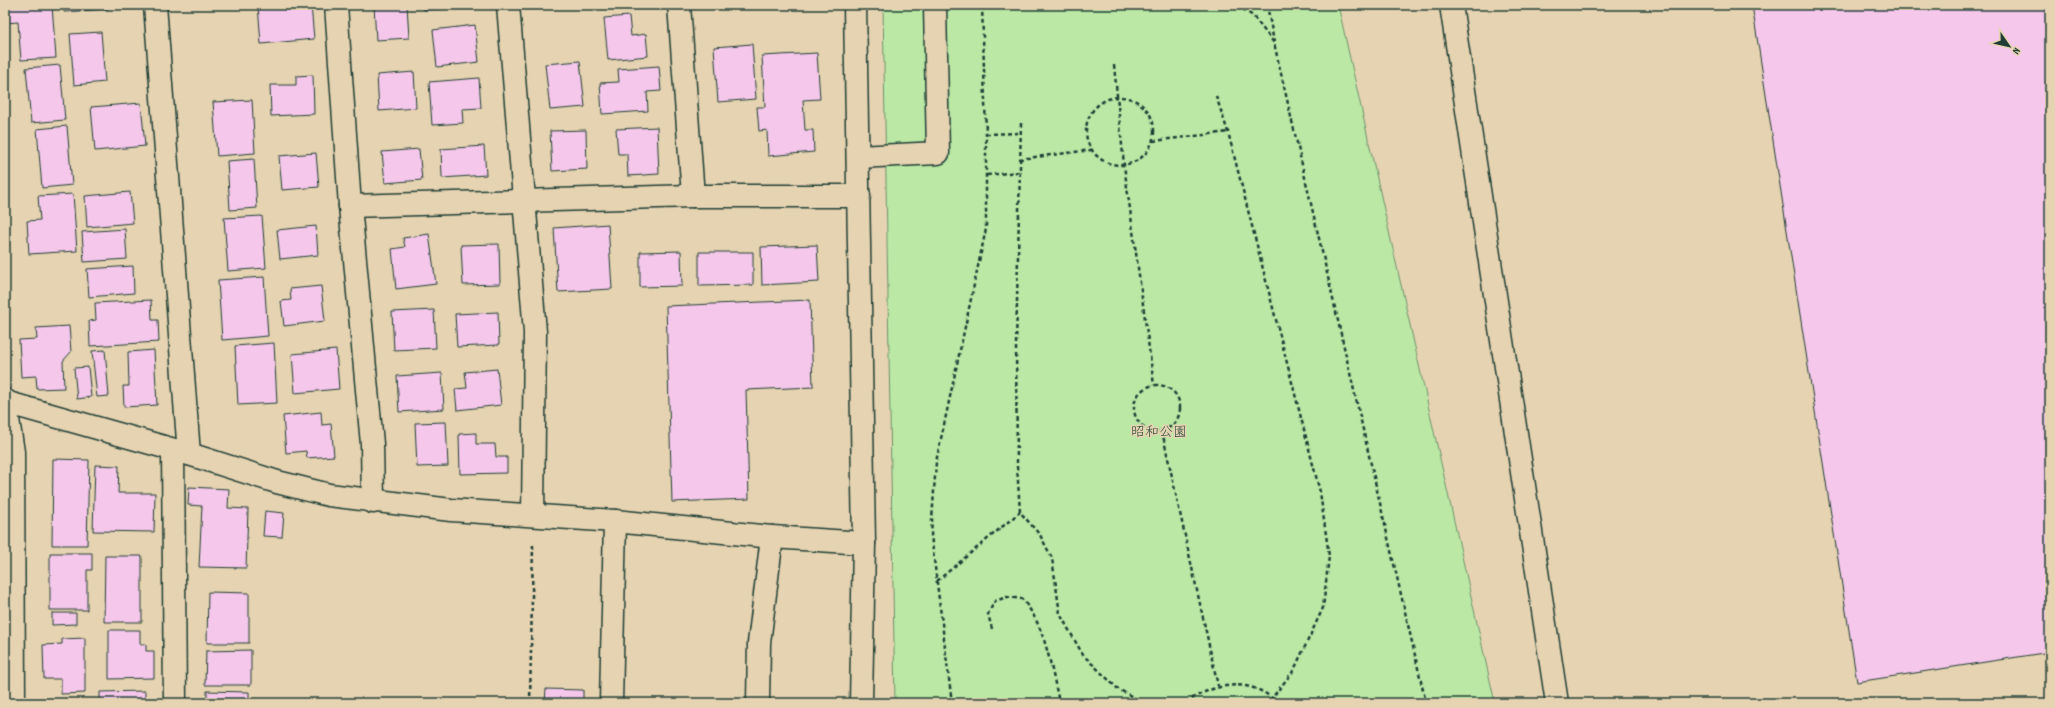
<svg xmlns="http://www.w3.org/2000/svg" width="2055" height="708" font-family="Dekko,'Klee One',sans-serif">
	<rect width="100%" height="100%" fill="#e6d3b1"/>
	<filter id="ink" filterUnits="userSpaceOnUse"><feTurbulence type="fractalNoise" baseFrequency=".025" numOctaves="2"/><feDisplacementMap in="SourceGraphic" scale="8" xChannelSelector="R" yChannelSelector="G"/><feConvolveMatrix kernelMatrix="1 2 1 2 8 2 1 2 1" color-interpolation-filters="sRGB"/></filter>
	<g filter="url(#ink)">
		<path fill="#bbe8a5" stroke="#6d926c" d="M883 5H1338L1495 703H895Z"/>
		<g fill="#f5c7ea" stroke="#1f3d34">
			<path d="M22 5H52L56 58 21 60 18 22 5 23V6Z"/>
			<path d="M64 5H108V9L64 12Z"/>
			<path d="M258 5H311L314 39 261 44Z"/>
			<path d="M374 5H407L409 38 376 40Z"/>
			<path d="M423 5H471V7L424 10Z"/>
			<path d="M593 5H619L593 8Z"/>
			<path d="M1752 5H2050V652L1857 682Z"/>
			<path d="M629 16 631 36 646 34 648 56 608 60 604 18Z"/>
			<path d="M475 25 479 62 437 67 433 30Z"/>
			<path d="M101 32 105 82 74 85 70 34Z"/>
			<path d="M752 44 756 99 718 102 714 47Z"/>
			<path d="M817 53 820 99 803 100 805 130H813L814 152 768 156 767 130 759 131 757 107H765L762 56Z"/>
			<path d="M580 61 585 107 550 110 545 64Z"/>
			<path d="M60 65 65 120 31 123 26 68Z"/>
			<path d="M659 66 661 91 647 92 648 111 602 114 600 83 619 82 618 69Z"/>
			<path d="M414 72 416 108 379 111 377 75Z"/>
			<path d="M313 75 314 114 271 116 270 85H296V76Z"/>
			<path d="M479 78 481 108 462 109 463 123 432 125 429 82Z"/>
			<path d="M252 100 255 153 217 156 213 102Z"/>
			<path d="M141 103 145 146 95 151 91 107Z"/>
			<path d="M67 126 72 185 42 188 37 129Z"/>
			<path d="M657 127 659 174 628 176 627 154H618L616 129Z"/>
			<path d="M586 130 587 169 552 171 550 131Z"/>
			<path d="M484 146 486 175 442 178 441 149Z"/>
			<path d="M419 149 422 180 385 183 382 152Z"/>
			<path d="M316 153 319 187 282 190 279 156Z"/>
			<path d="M254 159 257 208 230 210 227 161Z"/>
			<path d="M130 192 133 223 87 227 85 196Z"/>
			<path d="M73 194 77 251 29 254 27 221 40 220 38 196Z"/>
			<path d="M262 216 266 268 228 271 224 218Z"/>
			<path d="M608 224 612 289 558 292 554 228Z"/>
			<path d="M316 226 318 255 280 259 277 230Z"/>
			<path d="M125 229 127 259 84 262 82 232Z"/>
			<path d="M429 234 436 284 396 289 392 249 405 247 403 238Z"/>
			<path d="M499 244 500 284 463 285 461 245Z"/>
			<path d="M817 245 819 282 762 285 761 247Z"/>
			<path d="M681 251 682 286 640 287V252Z"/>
			<path d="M699 252H753V285L699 286Z"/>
			<path d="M133 266 134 293 89 297 87 269Z"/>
			<path d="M264 277 268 336 222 340 218 280Z"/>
			<path d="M321 286 325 321 284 326 281 301 291 300 290 289Z"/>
			<path d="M151 300 152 320H158L159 342 90 346 89 321 96 320 95 303Z"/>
			<path d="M810 300 813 387 746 390 749 499 672 502 666 306Z"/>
			<path d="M434 310 436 348 394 350 392 312Z"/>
			<path d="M498 312 499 345 457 347 455 314Z"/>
			<path d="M69 326 71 352 63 361 64 388 37 389 36 376 21 377 19 340 37 339 36 328Z"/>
			<path d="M274 343 277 403 238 405 235 346Z"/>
			<path d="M105 350 109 396 97 397 92 351Z"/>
			<path d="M154 350 157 405 124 407 123 386H129L128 352Z"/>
			<path d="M336 350 339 389 295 393 292 354Z"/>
			<path d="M88 367 91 397 77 399 74 368Z"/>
			<path d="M497 369 501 405 457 410 455 389 467 388 465 372Z"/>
			<path d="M442 373 444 409 399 412 397 376Z"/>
			<path d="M321 412 322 425 331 424 334 456 307 458 306 451 286 453 283 416Z"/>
			<path d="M446 422 448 466 417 467 415 423Z"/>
			<path d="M476 433V444H495L496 457H507V473L460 474 459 434Z"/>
			<path d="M53 459 89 460 87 545H52Z"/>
			<path d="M95 465 119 466 118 493H155L154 532 93 531Z"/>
			<path d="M189 487 229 489 228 508 248 509 246 568 199 567 202 506 188 505Z"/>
			<path d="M265 511 284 513 282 537 263 536Z"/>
			<path d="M50 553H92V570H87V610H50Z"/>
			<path d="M105 556H142V622H104Z"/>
			<path d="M208 592 249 593V643H207Z"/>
			<path d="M52 613H76V624L52 625Z"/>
			<path d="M109 630H140V644H146V651H154V678L109 679Z"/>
			<path d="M85 638V693L61 694V679H44L43 645 62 644V639Z"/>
			<path d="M251 650V685H205L206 651Z"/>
			<path d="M546 689 583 690V703H545Z"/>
			<path d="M145 691V703H100V692Z"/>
			<path d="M207 691 249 692V703H207Z"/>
		</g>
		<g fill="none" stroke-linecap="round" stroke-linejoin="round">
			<g stroke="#1f3d34" stroke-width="25">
				<g id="minor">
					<path d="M155 5 189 454"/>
					<path d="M336 5 350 206 372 444 373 502"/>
					<path d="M508 5 535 332 533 515"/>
					<path d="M679 5 693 196"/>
					<path d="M855 5 864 543 861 703"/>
					<path d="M1451 5 1557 703"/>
					<path d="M858 157 938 153 935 5"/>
					<path d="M350 206 693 196H859"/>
					<path d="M5 400 13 452 14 703"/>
					<path d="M5 402 189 454 277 482 329 495 451 510 615 521 772 537 864 543"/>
					<path d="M173 450 175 703"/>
					<path d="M611 703 615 521"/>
					<path d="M758 703 759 643 772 537"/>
				</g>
			</g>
			<g stroke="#1f3d34" stroke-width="2.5" stroke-dasharray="4 3" stroke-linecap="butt">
				<path d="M1237 5 1253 16 1274 43 1426 703"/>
				<path d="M1267 5 1274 42"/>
				<path d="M1114 65 1124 165 1154 385"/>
				<path d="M1216 96 1228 132 1320 492 1329 556 1323 608 1294 670 1272 698"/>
				<circle cx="1120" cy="131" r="34"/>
				<path d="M1021 123 1016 345 1017 466 1020 512 1040 535 1052 558 1060 614 1083 655 1118 689 1144 703"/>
				<path d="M986 134 1020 133"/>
				<path d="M1153 141 1228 132"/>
				<path d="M1019 159 1091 150"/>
				<path d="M987 175 1019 172"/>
				<circle cx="1157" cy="408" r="23"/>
				<path d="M1162 431 1218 686"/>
				<path d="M937 581 1020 512"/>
				<path d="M992 629 988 614 995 601 1007 597 1022 599C1045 625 1050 663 1058 697L1057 703"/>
				<path d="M530 703 533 544"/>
				<path d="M952 703 931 535 936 462 986 229V134L982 5"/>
				<path d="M1186 703C1212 683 1252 676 1277 703"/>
			</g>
			<use href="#minor" stroke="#e6d3b1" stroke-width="22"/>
		</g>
	</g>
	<g text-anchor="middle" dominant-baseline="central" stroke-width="3" stroke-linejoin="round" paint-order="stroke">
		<g font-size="14" fill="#27463a" stroke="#e6d3b1">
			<text x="1159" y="433">昭和公園</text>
		</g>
	</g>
	<rect width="2055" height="708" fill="none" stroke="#e6d3b1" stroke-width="20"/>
	<rect x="10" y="10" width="2035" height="688" fill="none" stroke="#1f3d34" stroke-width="1.5" filter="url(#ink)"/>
	<g transform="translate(2009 46) rotate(124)" stroke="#e6d3b1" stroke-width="3" paint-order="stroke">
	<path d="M0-3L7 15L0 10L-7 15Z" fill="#1f3d34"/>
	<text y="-6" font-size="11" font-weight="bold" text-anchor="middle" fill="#1f3d34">N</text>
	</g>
</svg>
